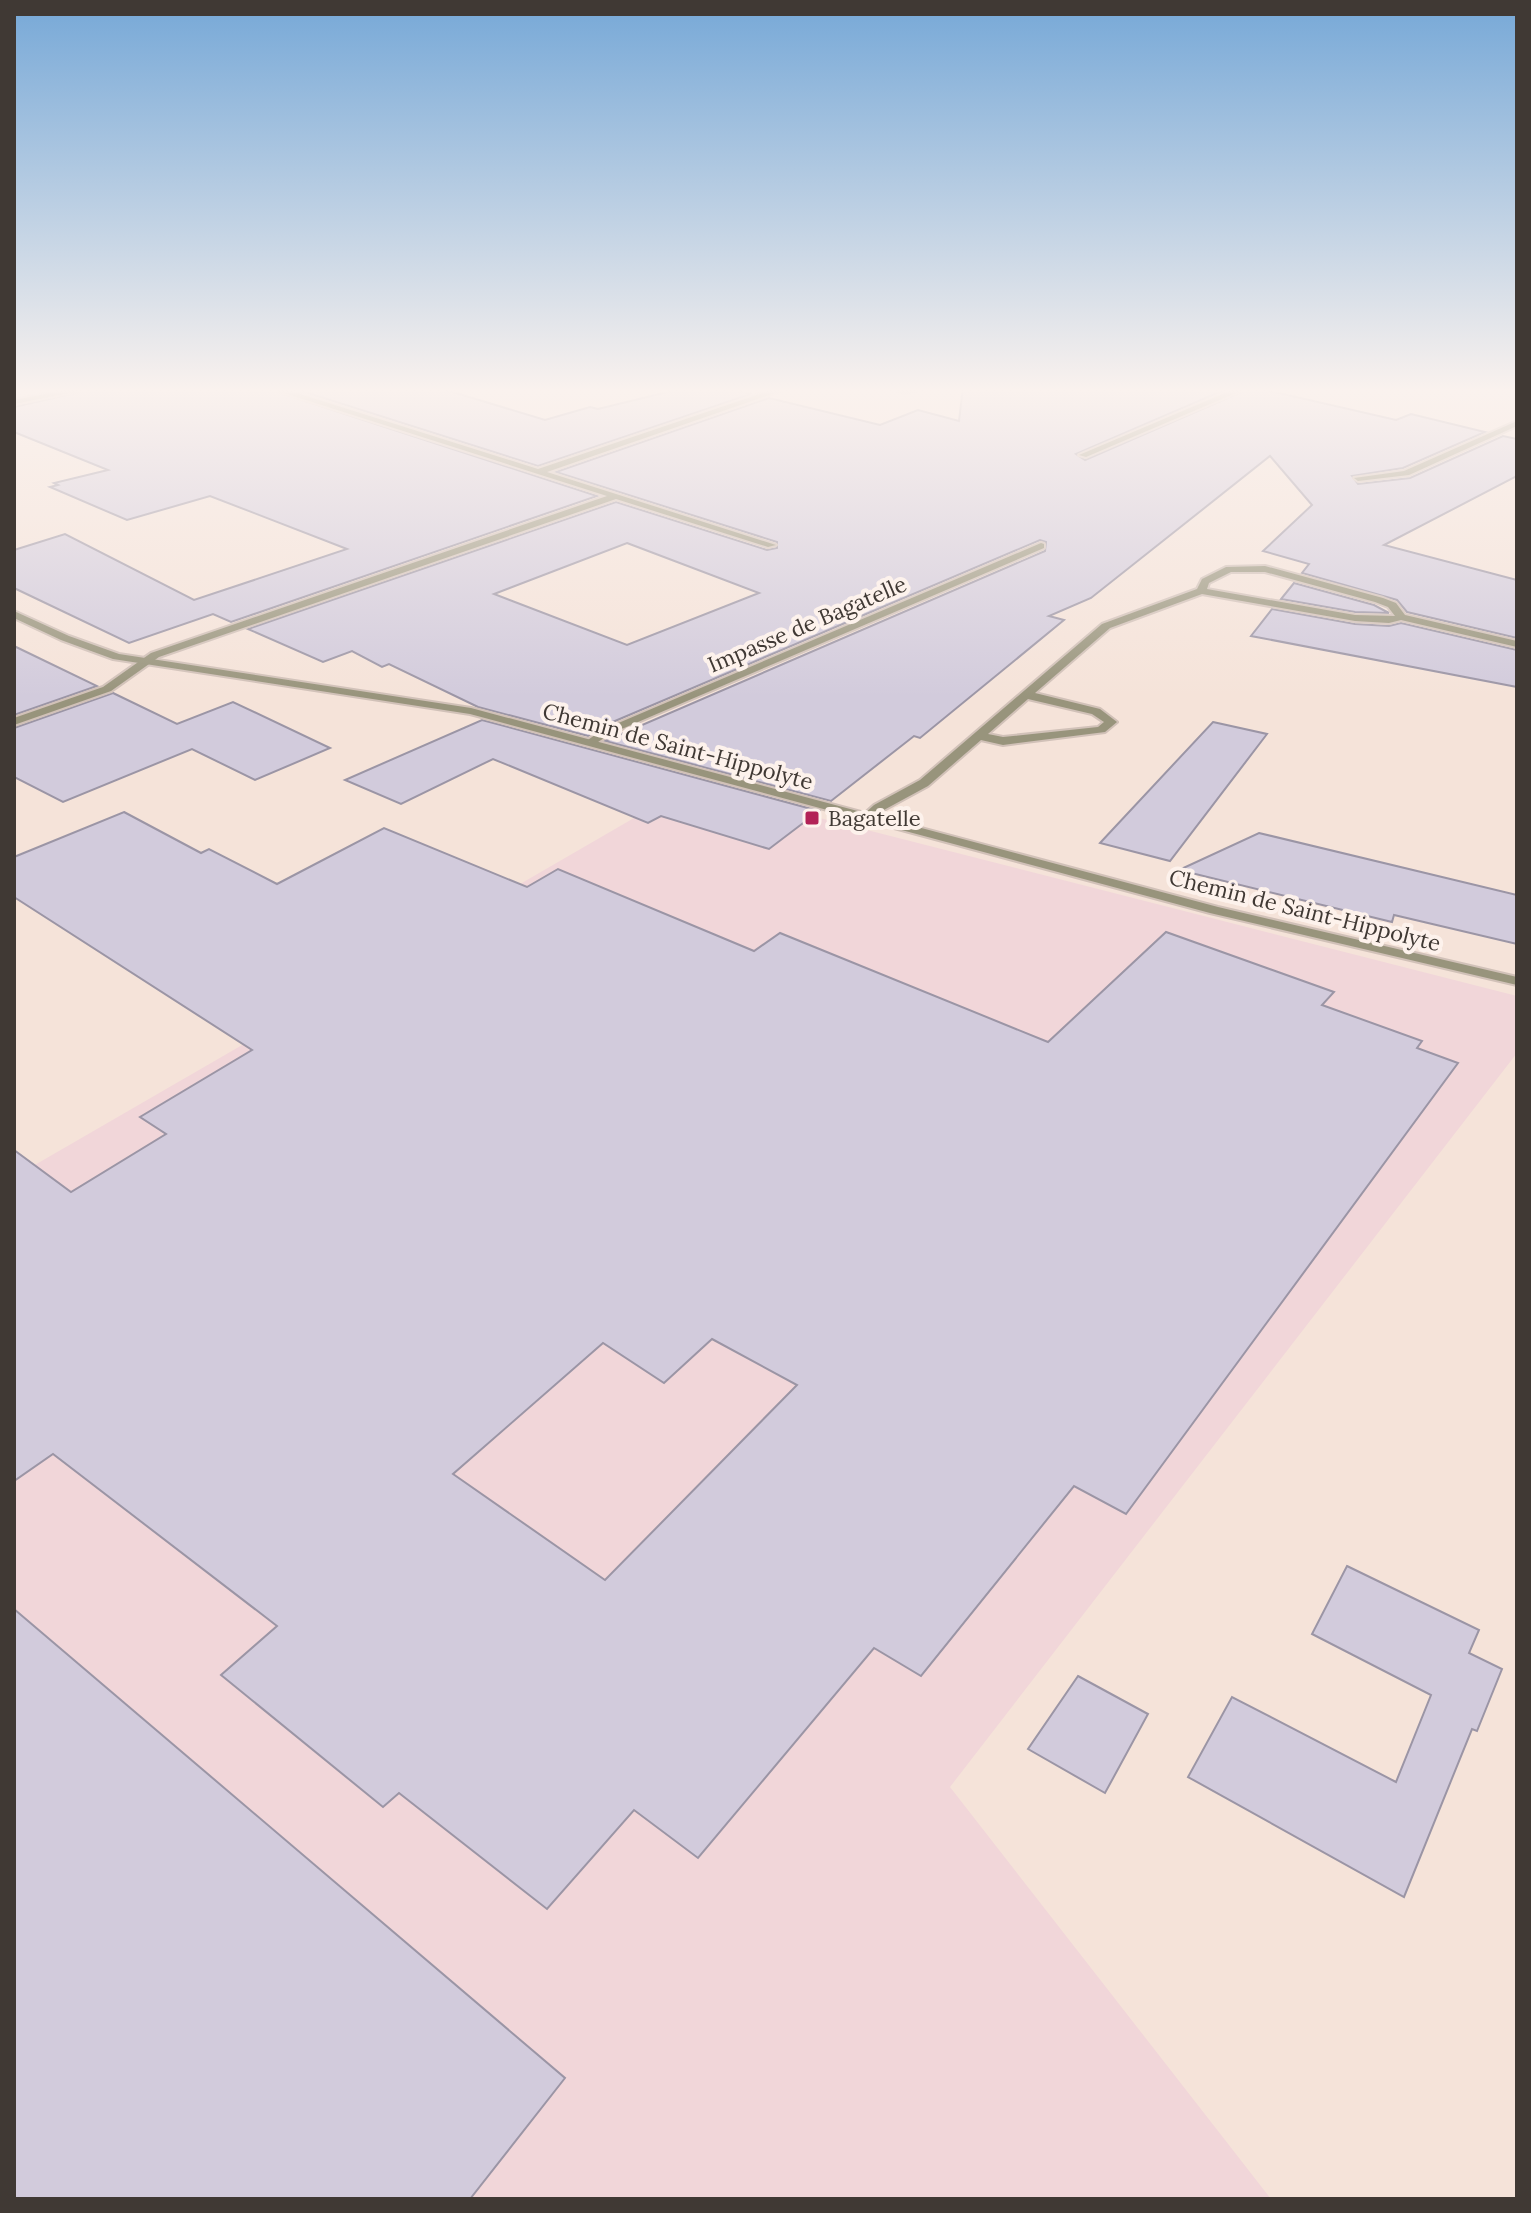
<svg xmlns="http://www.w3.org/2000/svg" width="1531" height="2213" font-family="Lora,serif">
	<rect width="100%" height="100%" fill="#f5e3d9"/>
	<path fill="#f1d6d9" d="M691 785 1517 996V1053L950 1787 1271 2199H14V1177Z"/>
	<g fill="#d2cbdc" stroke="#9b95a5" stroke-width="2" fill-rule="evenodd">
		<path d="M102 387H262L597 496 231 622 213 614 129 643 14 588V550L65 534 194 600 347 549 210 496 127 520 50 487 58 485 54 483 108 470 14 432V407Z"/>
		<path d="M289 387H436L545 420 590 407 598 409 688 387H725L751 394 538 466Z"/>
		<path d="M963 387H1231L1076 454 1085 460 1253 387 1396 420 1411 414 1485 432 1403 468 1352 476 1358 484 1410 478 1503 436 1517 439V476L1384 545 1517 580V638L1407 612 1397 600 1302 573 1309 564 1263 551 1312 505 1270 456 1091 598 1049 616 1064 620 920 738 914 736 831 801 605 741 1045 551 1046 542 1040 540 601 727 588 736 478 707 389 664 382 667 352 651 323 662 248 629 616 502 767 550 777 548V542L556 472 769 398 880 425 918 410 959 421ZM627 543 759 593 627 645 494 594Z"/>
		<path d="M1294 583 1374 605 1389 613 1355 612 1281 599Z"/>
		<path d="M1272 609 1355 624 1389 626 1401 623 1517 650V687L1251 636Z"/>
		<path d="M14 646 97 686 14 715Z"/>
		<path d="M113 693 177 724 233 702 330 748 255 780 192 749 63 802 14 777V728Z"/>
		<path d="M482 720 819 811 769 849 661 816 648 823 493 759 401 804 345 780Z"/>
		<path d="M1213 722 1267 734 1170 861 1100 843Z"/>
		<path d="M124 812 201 853 209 849 277 884 384 828 527 887 558 869 754 951 780 933 1048 1042 1166 932 1334 992 1322 1005 1422 1041 1417 1048 1458 1063 1126 1514 1074 1486 921 1676 874 1648 698 1858 634 1810 547 1909 399 1793 383 1807 221 1675 277 1626 53 1454 14 1481V1150L71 1192 166 1134 140 1117 252 1050 14 897V857ZM712 1339 797 1385 605 1580 453 1474 603 1343 664 1383Z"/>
		<path d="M1259 833 1517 895V944L1394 915 1392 922 1179 870Z"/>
		<path d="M1347 1566 1479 1630 1469 1653 1502 1669 1477 1731 1472 1729 1404 1897 1188 1777 1232 1697 1396 1782 1431 1695 1312 1634Z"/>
		<path d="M14 1609 565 2078 470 2199H14Z"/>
		<path d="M1078 1676 1148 1714 1105 1793 1028 1749Z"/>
	</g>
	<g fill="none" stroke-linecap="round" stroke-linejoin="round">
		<g stroke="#d1c1b8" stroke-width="4">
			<g id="minor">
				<path d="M81 387H99L14 404V400Z"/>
				<path d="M265 387H278L538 469 780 387H792L547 472 776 545 768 547 616 499 159 657 111 691 14 725V718L103 687 151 653 607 496Z"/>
				<path d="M885 387H930L905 393Z"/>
				<path d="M1239 387H1250L1086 457 1079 455Z"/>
				<path d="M1517 421V426L1409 475 1358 481 1354 478 1404 471Z"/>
				<path d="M1041 543 1044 544V548L610 734 595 744 585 742 602 730Z"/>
				<path d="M1226 567 1265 566 1383 598 1396 603 1405 615 1517 641V647L1401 620 1389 623 1355 621 1202 594 1110 628 1035 693 1100 709 1117 722 1105 732 1003 745 981 740 928 786 882 811 871 821H863V815L874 805 920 780 1102 624 1197 589 1202 579ZM1231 572H1265L1375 602 1388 607 1395 616 1355 615 1207 589 1209 583ZM1028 699 1092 714 1104 722 1098 727 1003 737 988 734Z"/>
			</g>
		</g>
		<g stroke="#d1c1b8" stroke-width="4">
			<path id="tertiary" d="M14 611 69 636 119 654 471 708 1218 907 1517 977V985L1210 913 470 714 113 659 61 640 14 618Z"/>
		</g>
		<use href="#minor" fill="#98947c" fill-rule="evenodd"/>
		<use href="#tertiary" fill="#98947c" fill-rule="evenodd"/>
	</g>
	<linearGradient id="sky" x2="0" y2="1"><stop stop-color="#76a8d7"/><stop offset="0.56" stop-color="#faf2ee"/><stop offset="1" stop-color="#faf2ee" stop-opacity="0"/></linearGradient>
	<rect width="1531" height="697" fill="url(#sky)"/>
	<rect fill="#b22256" stroke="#fdf2ec" stroke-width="3" x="804" y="810" width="16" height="16" rx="4"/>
	<g text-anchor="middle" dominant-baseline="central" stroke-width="8" stroke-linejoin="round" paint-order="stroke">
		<g font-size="22" fill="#403934" stroke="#fdf2ec">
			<text transform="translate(807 624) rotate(-23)">Impasse de Bagatelle</text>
			<text transform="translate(678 746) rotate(15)">Chemin de Saint-Hippolyte</text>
			<text transform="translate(1305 910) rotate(14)">Chemin de Saint-Hippolyte</text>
		</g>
		<g font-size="22" fill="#403934" stroke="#fdf2ec" text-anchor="start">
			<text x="828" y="818">Bagatelle</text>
		</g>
	</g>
	<rect width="1531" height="2213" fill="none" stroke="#403934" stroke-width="32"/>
</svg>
